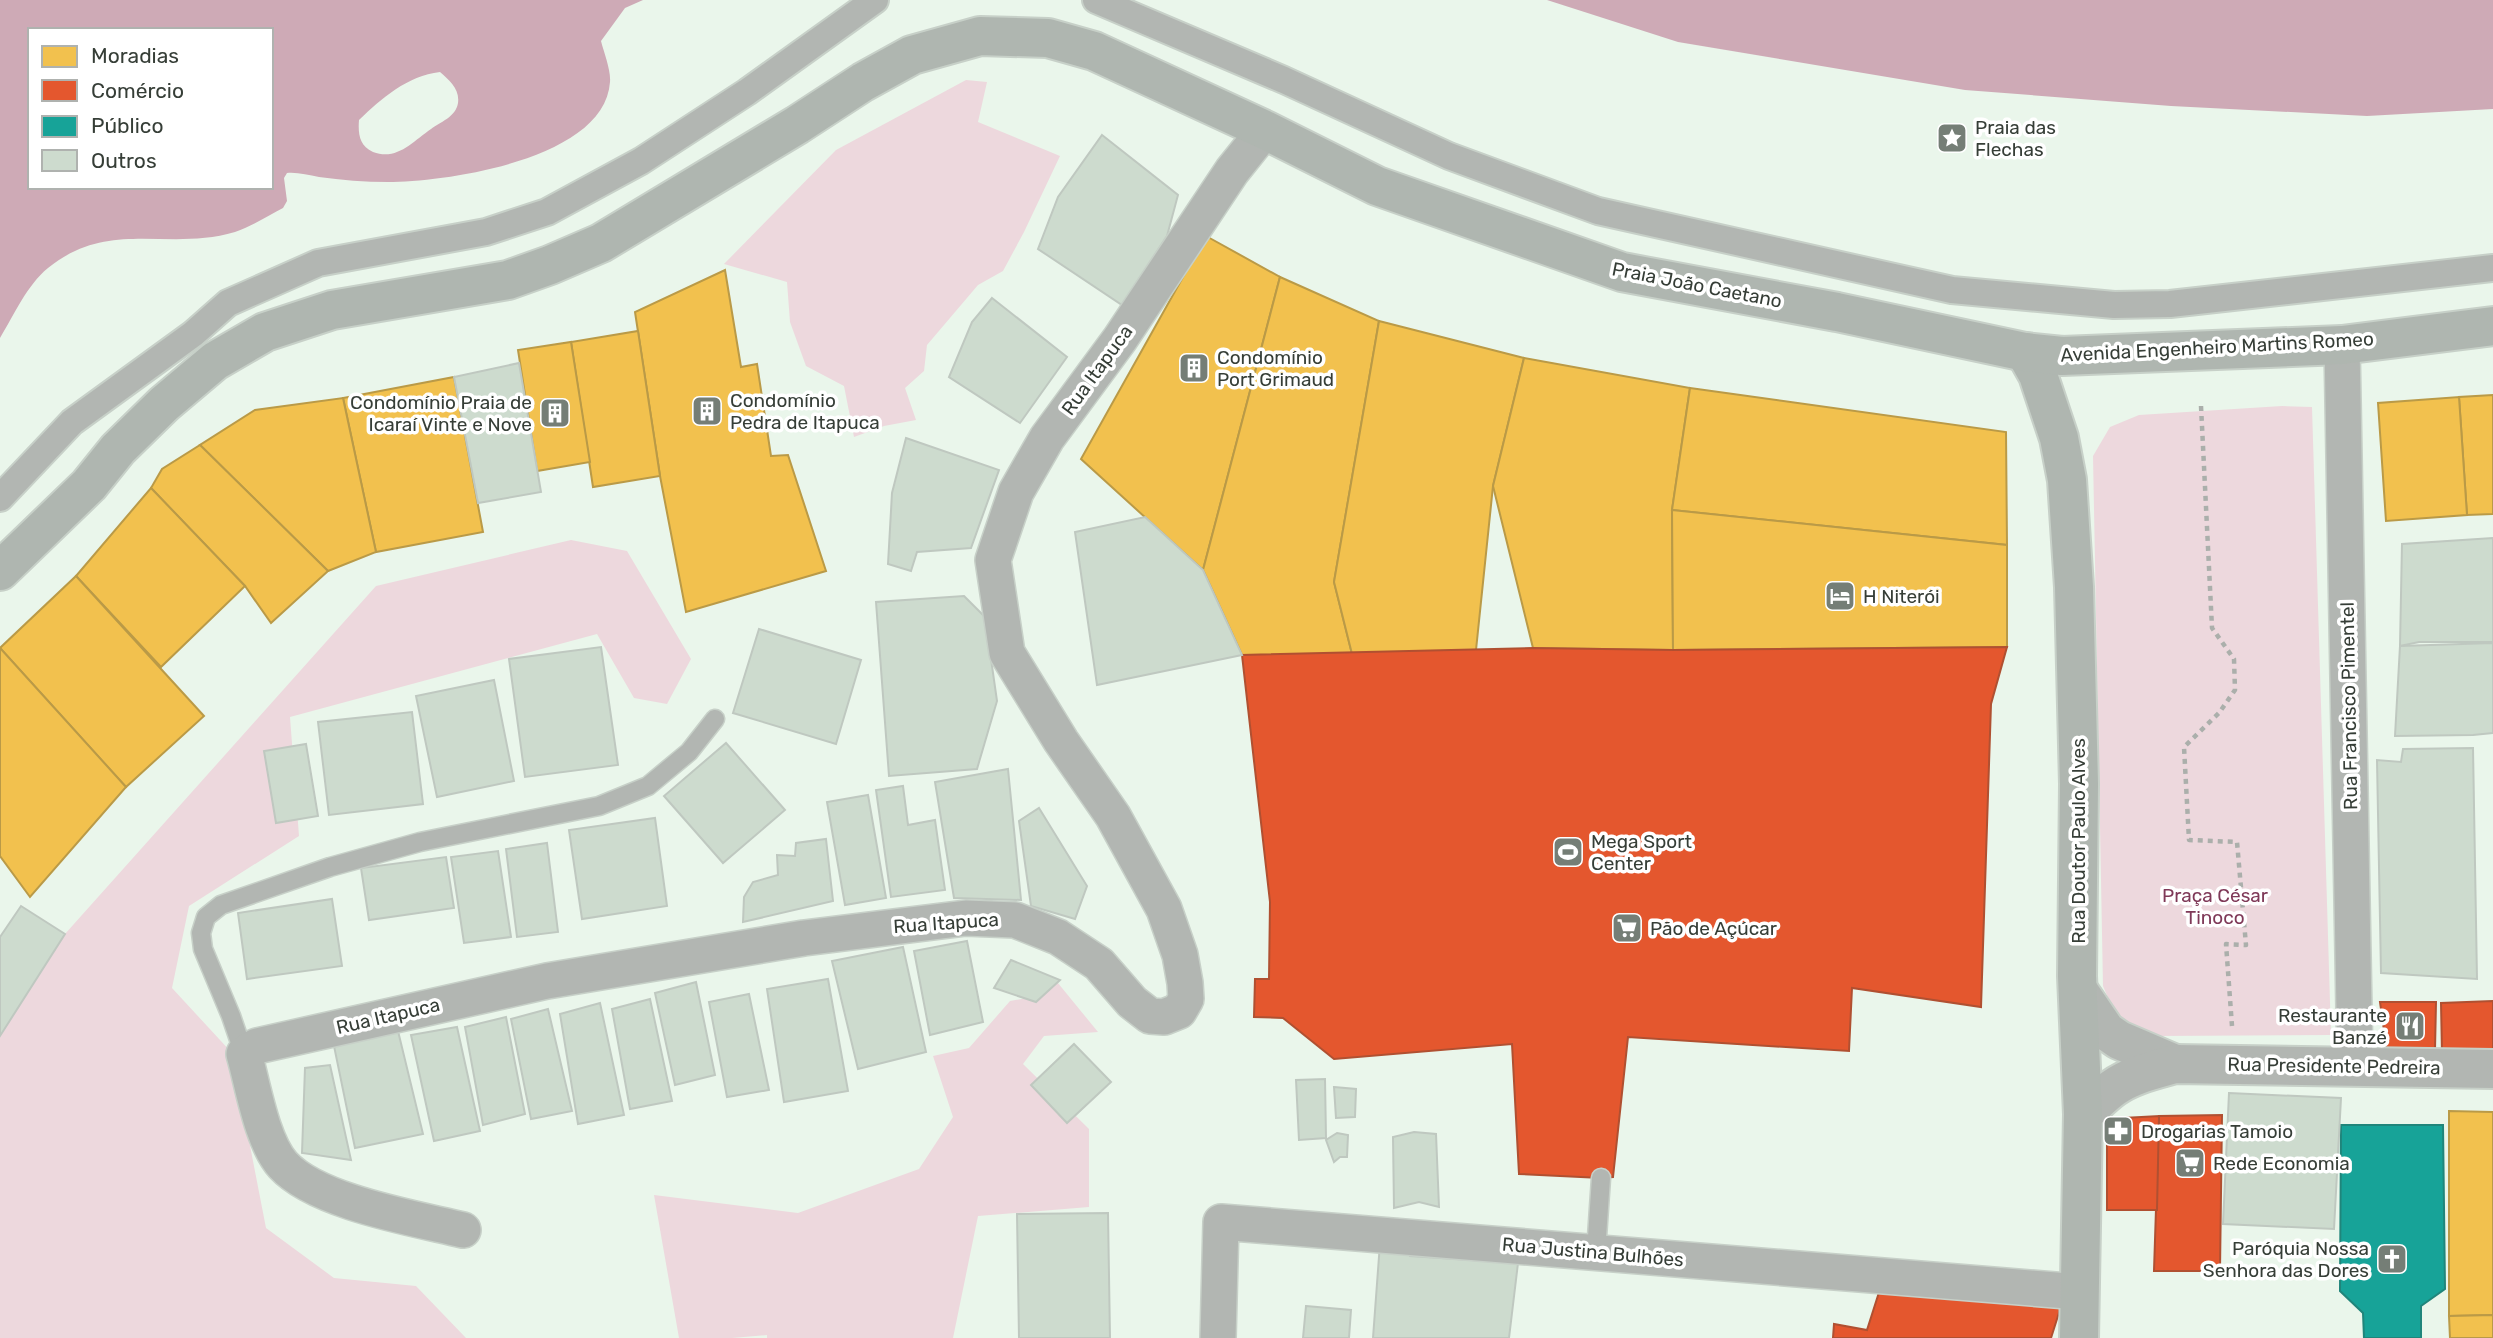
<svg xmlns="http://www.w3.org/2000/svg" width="2493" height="1338" font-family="Rubik,sans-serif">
	<rect width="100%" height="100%" fill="#eaf6eb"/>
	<g fill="#edd8dd">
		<path d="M966 80 987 82 978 122 1060 156 1024 232 1003 271 978 285 927 345 924 371 905 388 916 420 884 426 854 437 844 386 806 366 790 322 787 282 724 264 836 150Z"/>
		<path d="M2282 406 2312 407 2331 1035 2156 1036 2119 1024 2103 986 2093 456 2110 427 2139 415Z"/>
		<path d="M571 540 627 551 691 659 667 704 634 698 597 634 290 717 299 836 189 906 172 988 232 1053 266 1228 334 1278 416 1286 466 1338H0V1036L65 934 376 586Z"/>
		<path d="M1053 977 1098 1032 1044 1036 1023 1064 1089 1129V1207L978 1216 953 1338H767V1335L732 1338H679L654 1195 798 1213 919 1169 953 1117 933 1056 969 1048 1010 1001 1038 996Z"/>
	</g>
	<g fill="#ceaab6" fill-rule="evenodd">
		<path d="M0 0H643L625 8 601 41C604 53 611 70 610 82 605 159 447 182 388 182 365 182 341 180 319 177 308 175 297 172 287 173L284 178 287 201 283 208C268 216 252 226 235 232 167 252 110 218 48 268 27 285 14 315 0 338ZM30 30H271V187H30ZM440 72C449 80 460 89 458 103 456 117 440 122 431 129 412 142 397 161 373 152 359 146 358 133 359 120 382 98 407 76 440 72Z"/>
		<path d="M1547 0H2493V109L2367 116 2171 106 1965 90 1678 42Z"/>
	</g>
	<g fill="#f2c14e" stroke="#ba9a47" stroke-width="2">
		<path d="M1206 236 1280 277 1203 570 1081 459Z"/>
		<path d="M725 270 741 367 757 364 771 456 788 455 826 571 686 612 660 476 635 312Z"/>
		<path d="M1280 277 1379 321 1334 582 1352 654 1242 655 1203 570Z"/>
		<path d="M1379 321 1524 358 1493 486 1476 650 1352 654 1334 582Z"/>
		<path d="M638 331 660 476 593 487 571 342Z"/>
		<path d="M571 342 590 462 537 471 518 350Z"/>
		<path d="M1524 358 1690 388 1672 510 1673 650 1533 648 1493 486Z"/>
		<path d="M454 377 483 532 376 552 343 398Z"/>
		<path d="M1690 388 2006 432 2007 545 1672 510Z"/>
		<path d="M2493 395V514L2467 515 2459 397Z"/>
		<path d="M2459 397 2467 515 2386 521 2378 403Z"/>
		<path d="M343 398 376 552 328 571 200 445 255 410Z"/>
		<path d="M200 445 328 571 271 623 245 586 151 488 162 469Z"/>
		<path d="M151 488 245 586 161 667 76 576Z"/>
		<path d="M1672 510 2007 545V647L1673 650Z"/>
		<path d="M76 576 204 716 126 787 0 648Z"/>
		<path d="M0 648 126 787 30 897 0 856Z"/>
		<path d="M2449 1111 2493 1112V1315L2449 1316Z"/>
		<path d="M2493 1315V1338H2450L2449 1316Z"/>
	</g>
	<g fill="#e4572e" stroke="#b05031" stroke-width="2">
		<path d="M2007 647 1991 704 1981 1007 1852 988 1849 1051 1628 1037 1613 1177 1601 1178 1519 1174 1512 1044 1334 1059 1283 1018 1254 1017 1255 979H1269L1270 902 1242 655 1533 648 1673 650Z"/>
		<path d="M2493 1001V1051L2442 1053 2441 1003Z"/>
		<path d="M2380 1002H2436L2435 1050 2387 1052Z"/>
		<path d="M2222 1115 2220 1271H2154L2159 1116Z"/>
		<path d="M2159 1116 2157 1210H2107V1140L2123 1118Z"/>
		<path d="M1881 1286 2063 1300 2051 1338H1833L1834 1324 1867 1330Z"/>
	</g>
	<path fill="#17a398" stroke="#20857b" stroke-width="2" d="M2341 1125H2443L2445 1289 2421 1306V1338H2364L2363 1313 2340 1291Z"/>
	<g fill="#cddbce" stroke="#bfc8c0" stroke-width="2">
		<path d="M1102 135 1178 195 1167 236 1122 305 1038 249 1058 197Z"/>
		<path d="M992 298 1067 357 1020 423 949 377 972 322Z"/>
		<path d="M519 363 541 492 478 503 454 377Z"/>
		<path d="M906 438 999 470 971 548 917 552 911 571 888 564 892 493Z"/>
		<path d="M1145 517 1203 570 1242 655 1097 685 1075 532Z"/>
		<path d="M2493 538V642H2419L2400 646 2402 544Z"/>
		<path d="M964 596 985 617 997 701 977 769 889 776 876 602Z"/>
		<path d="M759 629 861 660 836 744 733 713Z"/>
		<path d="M2493 643V733L2473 735 2395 736 2400 646Z"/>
		<path d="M601 647 618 765 525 777 509 659Z"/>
		<path d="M494 680 514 781 437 797 416 696Z"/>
		<path d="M412 712 423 804 329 815 318 722Z"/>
		<path d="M726 743 785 810 723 863 664 796Z"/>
		<path d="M306 744 318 816 276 823 264 751Z"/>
		<path d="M2473 748 2477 979 2381 973 2377 760 2401 762 2403 749Z"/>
		<path d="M1008 769 1021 900 954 898 935 782Z"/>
		<path d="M903 786 908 825 935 820 945 890 891 897 876 790Z"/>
		<path d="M868 795 886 898 845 905 827 802Z"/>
		<path d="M1039 808 1087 886 1075 919 1031 906 1019 821Z"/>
		<path d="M655 818 667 906 582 919 569 830Z"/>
		<path d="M826 839 833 901 743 922 744 897 753 882 778 875 777 855 795 856 796 843Z"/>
		<path d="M547 843 558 932 517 937 506 849Z"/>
		<path d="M498 851 511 937 464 943 451 857Z"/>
		<path d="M446 857 454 908 369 920 361 868Z"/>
		<path d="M332 899 342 966 247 979 238 913Z"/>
		<path d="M21 906 65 934 0 1036V937Z"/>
		<path d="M967 941 983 1022 930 1035 914 951Z"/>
		<path d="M903 947 926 1052 858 1069 832 961Z"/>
		<path d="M1011 960 1060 980 1036 1002 994 988Z"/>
		<path d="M828 979 848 1091 784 1102 767 989Z"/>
		<path d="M696 982 715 1075 675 1085 655 993Z"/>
		<path d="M749 994 769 1090 727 1097 709 1002Z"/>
		<path d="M650 999 672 1101 630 1109 612 1009Z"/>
		<path d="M600 1003 624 1115 578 1124 560 1014Z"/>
		<path d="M548 1009 572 1111 531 1119 511 1019Z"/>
		<path d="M506 1017 525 1114 483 1125 465 1027Z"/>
		<path d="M457 1027 480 1131 434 1141 411 1035Z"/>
		<path d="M398 1031 423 1134 355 1148 334 1046Z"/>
		<path d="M1074 1044 1111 1082 1067 1123 1031 1085Z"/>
		<path d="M330 1065 351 1160 302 1153 305 1068Z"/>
		<path d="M1325 1079 1326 1138 1299 1140 1296 1080Z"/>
		<path d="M1334 1087 1356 1089 1355 1117 1336 1118Z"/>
		<path d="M2229 1093 2341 1098 2334 1229 2223 1224Z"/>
		<path d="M1414 1132 1436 1134 1439 1207 1419 1202 1394 1208 1393 1137Z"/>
		<path d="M1337 1133 1348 1135 1347 1157H1340L1334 1162 1326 1140Z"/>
		<path d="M1108 1213 1110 1338H1019L1017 1214Z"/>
		<path d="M1380 1243 1409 1246 1410 1256 1518 1263 1509 1338H1373Z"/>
		<path d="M1306 1306 1351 1310 1349 1338H1303Z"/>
	</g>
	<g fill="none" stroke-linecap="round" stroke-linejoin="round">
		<g stroke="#c7d0c8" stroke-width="21">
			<g id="service">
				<path d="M244 1054 231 1016 203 949 201 933 206 917 221 905 330 867 420 842 599 806 648 786 689 752 715 719"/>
				<path d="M1596 1252 1601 1178"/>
			</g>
		</g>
		<g stroke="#c7d0c8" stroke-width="30">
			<g id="pedestrian">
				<path d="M1096 0 1284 80 1449 156 1598 211 1952 290 2114 305 2170 304 2493 268"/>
				<path d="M0 498 72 422 193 334 228 303 318 263 486 232 547 212 641 161 747 92 875 0"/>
			</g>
		</g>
		<g stroke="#c7d0c8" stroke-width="38">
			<g id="minor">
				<path d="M2342 345 2355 1066"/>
				<path d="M463 1230C413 1218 317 1202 283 1165 261 1140 253 1085 244 1054L257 1046 547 981 804 938 966 918 1015 920 1058 937 1099 964 1132 1002 1150 1016 1164 1017 1179 1011 1186 999 1185 983 1180 955 1164 909 1113 816 1061 741 1007 653 993 560 1016 492 1047 438 1120 339 1232 171 1265 130"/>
				<path d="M1218 1338 1221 1222 2080 1292"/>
			</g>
		</g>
		<g stroke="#c7d0c8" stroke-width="42">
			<g id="tertiary">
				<path d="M2078 990 2106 1031 2119 1040 2175 1064"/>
				<path d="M2083 1114C2093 1106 2102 1096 2113 1088 2131 1075 2154 1070 2175 1064L2493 1069"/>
			</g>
		</g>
		<g stroke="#c7d0c8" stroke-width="42">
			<g id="secondary">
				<path d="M2025 352 2038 375 2059 438 2067 480 2074 587 2079 784 2077 976 2083 1114 2079 1338"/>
				<path d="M0 571 89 485 118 449 164 404 215 361 265 332 332 310 508 280 550 265 601 243 797 125 863 82 912 55 980 36 1048 38 1094 51 1265 130 1377 186 1622 272 1837 312 2025 352 2062 356 2342 345 2493 326"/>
			</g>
		</g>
		<path stroke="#abafab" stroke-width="4.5" stroke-dasharray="5 5" stroke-linecap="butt" d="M2201 406 2212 628 2234 659 2235 690 2219 713 2184 747 2189 840 2237 842 2246 945 2226 944 2232 1026"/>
		<use href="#service" stroke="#b2b6b2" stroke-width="18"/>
		<use href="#pedestrian" stroke="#b2b6b2" stroke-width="26"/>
		<use href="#minor" stroke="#b2b6b2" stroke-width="35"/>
		<use href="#tertiary" stroke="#b2b6b2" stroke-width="38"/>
		<use href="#secondary" stroke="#afb6b0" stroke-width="38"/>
	</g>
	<defs>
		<g id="sight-square" transform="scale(1.575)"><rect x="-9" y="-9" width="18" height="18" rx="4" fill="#757e76" stroke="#fff"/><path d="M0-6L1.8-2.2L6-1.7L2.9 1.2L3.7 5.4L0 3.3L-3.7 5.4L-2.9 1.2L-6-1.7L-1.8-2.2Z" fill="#fff"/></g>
		<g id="building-square" transform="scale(1.575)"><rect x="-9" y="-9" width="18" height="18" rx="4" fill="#757e76" stroke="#fff"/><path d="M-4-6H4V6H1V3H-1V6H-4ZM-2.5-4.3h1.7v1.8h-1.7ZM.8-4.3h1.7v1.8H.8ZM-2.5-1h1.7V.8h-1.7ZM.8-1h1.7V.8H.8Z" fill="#fff"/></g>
		<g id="hotel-square" transform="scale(1.575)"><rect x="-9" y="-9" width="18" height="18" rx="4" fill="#757e76" stroke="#fff"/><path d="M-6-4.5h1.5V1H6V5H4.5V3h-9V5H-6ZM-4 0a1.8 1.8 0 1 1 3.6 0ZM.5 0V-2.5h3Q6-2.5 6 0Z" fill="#fff"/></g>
		<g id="stadium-square" transform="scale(1.575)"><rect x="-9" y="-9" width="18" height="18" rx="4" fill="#757e76" stroke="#fff"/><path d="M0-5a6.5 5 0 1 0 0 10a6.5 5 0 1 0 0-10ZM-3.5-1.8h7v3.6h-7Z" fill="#fff"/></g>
		<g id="supermarket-square" transform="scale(1.575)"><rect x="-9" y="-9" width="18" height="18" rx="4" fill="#757e76" stroke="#fff"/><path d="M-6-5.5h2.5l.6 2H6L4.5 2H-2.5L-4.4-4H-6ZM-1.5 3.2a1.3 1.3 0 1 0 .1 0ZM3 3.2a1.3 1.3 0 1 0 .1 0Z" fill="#fff"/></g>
		<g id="restaurant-square" transform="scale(1.575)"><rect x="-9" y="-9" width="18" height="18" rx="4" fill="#757e76" stroke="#fff"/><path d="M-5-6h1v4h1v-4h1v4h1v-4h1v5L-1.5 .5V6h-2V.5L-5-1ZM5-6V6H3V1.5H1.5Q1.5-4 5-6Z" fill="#fff"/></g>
		<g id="pharmacy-square" transform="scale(1.575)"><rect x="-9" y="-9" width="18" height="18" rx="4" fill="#757e76" stroke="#fff"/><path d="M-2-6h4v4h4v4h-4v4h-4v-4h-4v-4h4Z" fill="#fff"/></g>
		<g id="church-square" transform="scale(1.575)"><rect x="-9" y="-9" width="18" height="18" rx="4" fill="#757e76" stroke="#fff"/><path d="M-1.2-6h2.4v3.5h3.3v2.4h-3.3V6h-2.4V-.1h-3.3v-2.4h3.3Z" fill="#fff"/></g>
	</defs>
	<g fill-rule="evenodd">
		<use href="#sight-square" x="1952" y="138"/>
		<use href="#building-square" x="1194" y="368"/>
		<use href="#building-square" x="707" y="411"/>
		<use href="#building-square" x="555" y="413"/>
		<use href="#hotel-square" x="1840" y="596"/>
		<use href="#stadium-square" x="1568" y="852"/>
		<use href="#supermarket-square" x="1627" y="928"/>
		<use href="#restaurant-square" x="2410" y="1026"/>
		<use href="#pharmacy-square" x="2118" y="1131"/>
		<use href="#supermarket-square" x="2190" y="1163"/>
		<use href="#church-square" x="2392" y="1259"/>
	</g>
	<g text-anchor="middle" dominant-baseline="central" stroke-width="7" stroke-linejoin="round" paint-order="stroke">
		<g font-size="19" fill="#363e37" stroke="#fff" text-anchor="start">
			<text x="1975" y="127">Praia das<tspan x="1975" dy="22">Flechas</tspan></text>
			<text x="1217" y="357">Condomínio<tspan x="1217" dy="22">Port Grimaud</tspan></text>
			<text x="730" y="400">Condomínio<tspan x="730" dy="22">Pedra de Itapuca</tspan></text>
			<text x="532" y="402" text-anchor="end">Condomínio Praia de<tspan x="532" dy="22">Icaraí Vinte e Nove</tspan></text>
			<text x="1863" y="596">H Niterói</text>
			<text x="1591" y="841">Mega Sport<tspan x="1591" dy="22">Center</tspan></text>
			<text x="1650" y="928">Pão de Açúcar</text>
			<text x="2387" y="1015" text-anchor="end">Restaurante<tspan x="2387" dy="22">Banzé</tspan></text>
			<text x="2141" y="1131">Drogarias Tamoio</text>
			<text x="2213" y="1163">Rede Economia</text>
			<text x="2369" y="1248" text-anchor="end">Paróquia Nossa<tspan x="2369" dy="22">Senhora das Dores</tspan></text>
		</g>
		<g font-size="19" fill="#363e37" stroke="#fff">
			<text transform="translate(1697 285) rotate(11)">Praia João Caetano</text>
			<text transform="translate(2217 347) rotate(-3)">Avenida Engenheiro Martins Romeo</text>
			<text transform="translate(1097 370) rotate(-54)">Rua Itapuca</text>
			<text transform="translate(2349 706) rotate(-91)">Rua Francisco Pimentel</text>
			<text transform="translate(2078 841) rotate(-90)">Rua Doutor Paulo Alves</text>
			<text transform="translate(946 923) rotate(-4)">Rua Itapuca</text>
			<text transform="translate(388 1016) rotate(-13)">Rua Itapuca</text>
			<text transform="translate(2334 1066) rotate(1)">Rua Presidente Pedreira</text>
			<text transform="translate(1593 1252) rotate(5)">Rua Justina Bulhões</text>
		</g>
		<g font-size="19" fill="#7f3958" stroke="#fff">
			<text x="2215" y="895">Praça César<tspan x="2215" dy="22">Tinoco</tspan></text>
		</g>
	</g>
	<rect x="28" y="28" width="245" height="161" fill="#ffffff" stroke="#afb2af" stroke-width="2"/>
	<rect x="42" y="46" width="35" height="21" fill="#f2c14e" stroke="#afb2af" stroke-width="2"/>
	<text x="91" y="63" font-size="21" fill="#363e37">Moradias</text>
	<rect x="42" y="80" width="35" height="21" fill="#e4572e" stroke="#afb2af" stroke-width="2"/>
	<text x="91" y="98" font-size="21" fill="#363e37">Comércio</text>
	<rect x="42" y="116" width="35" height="21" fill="#17a398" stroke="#afb2af" stroke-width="2"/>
	<text x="91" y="133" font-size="21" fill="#363e37">Público</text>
	<rect x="42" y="150" width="35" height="21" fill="#cddbce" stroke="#afb2af" stroke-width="2"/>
	<text x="91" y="168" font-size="21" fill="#363e37">Outros</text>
</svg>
